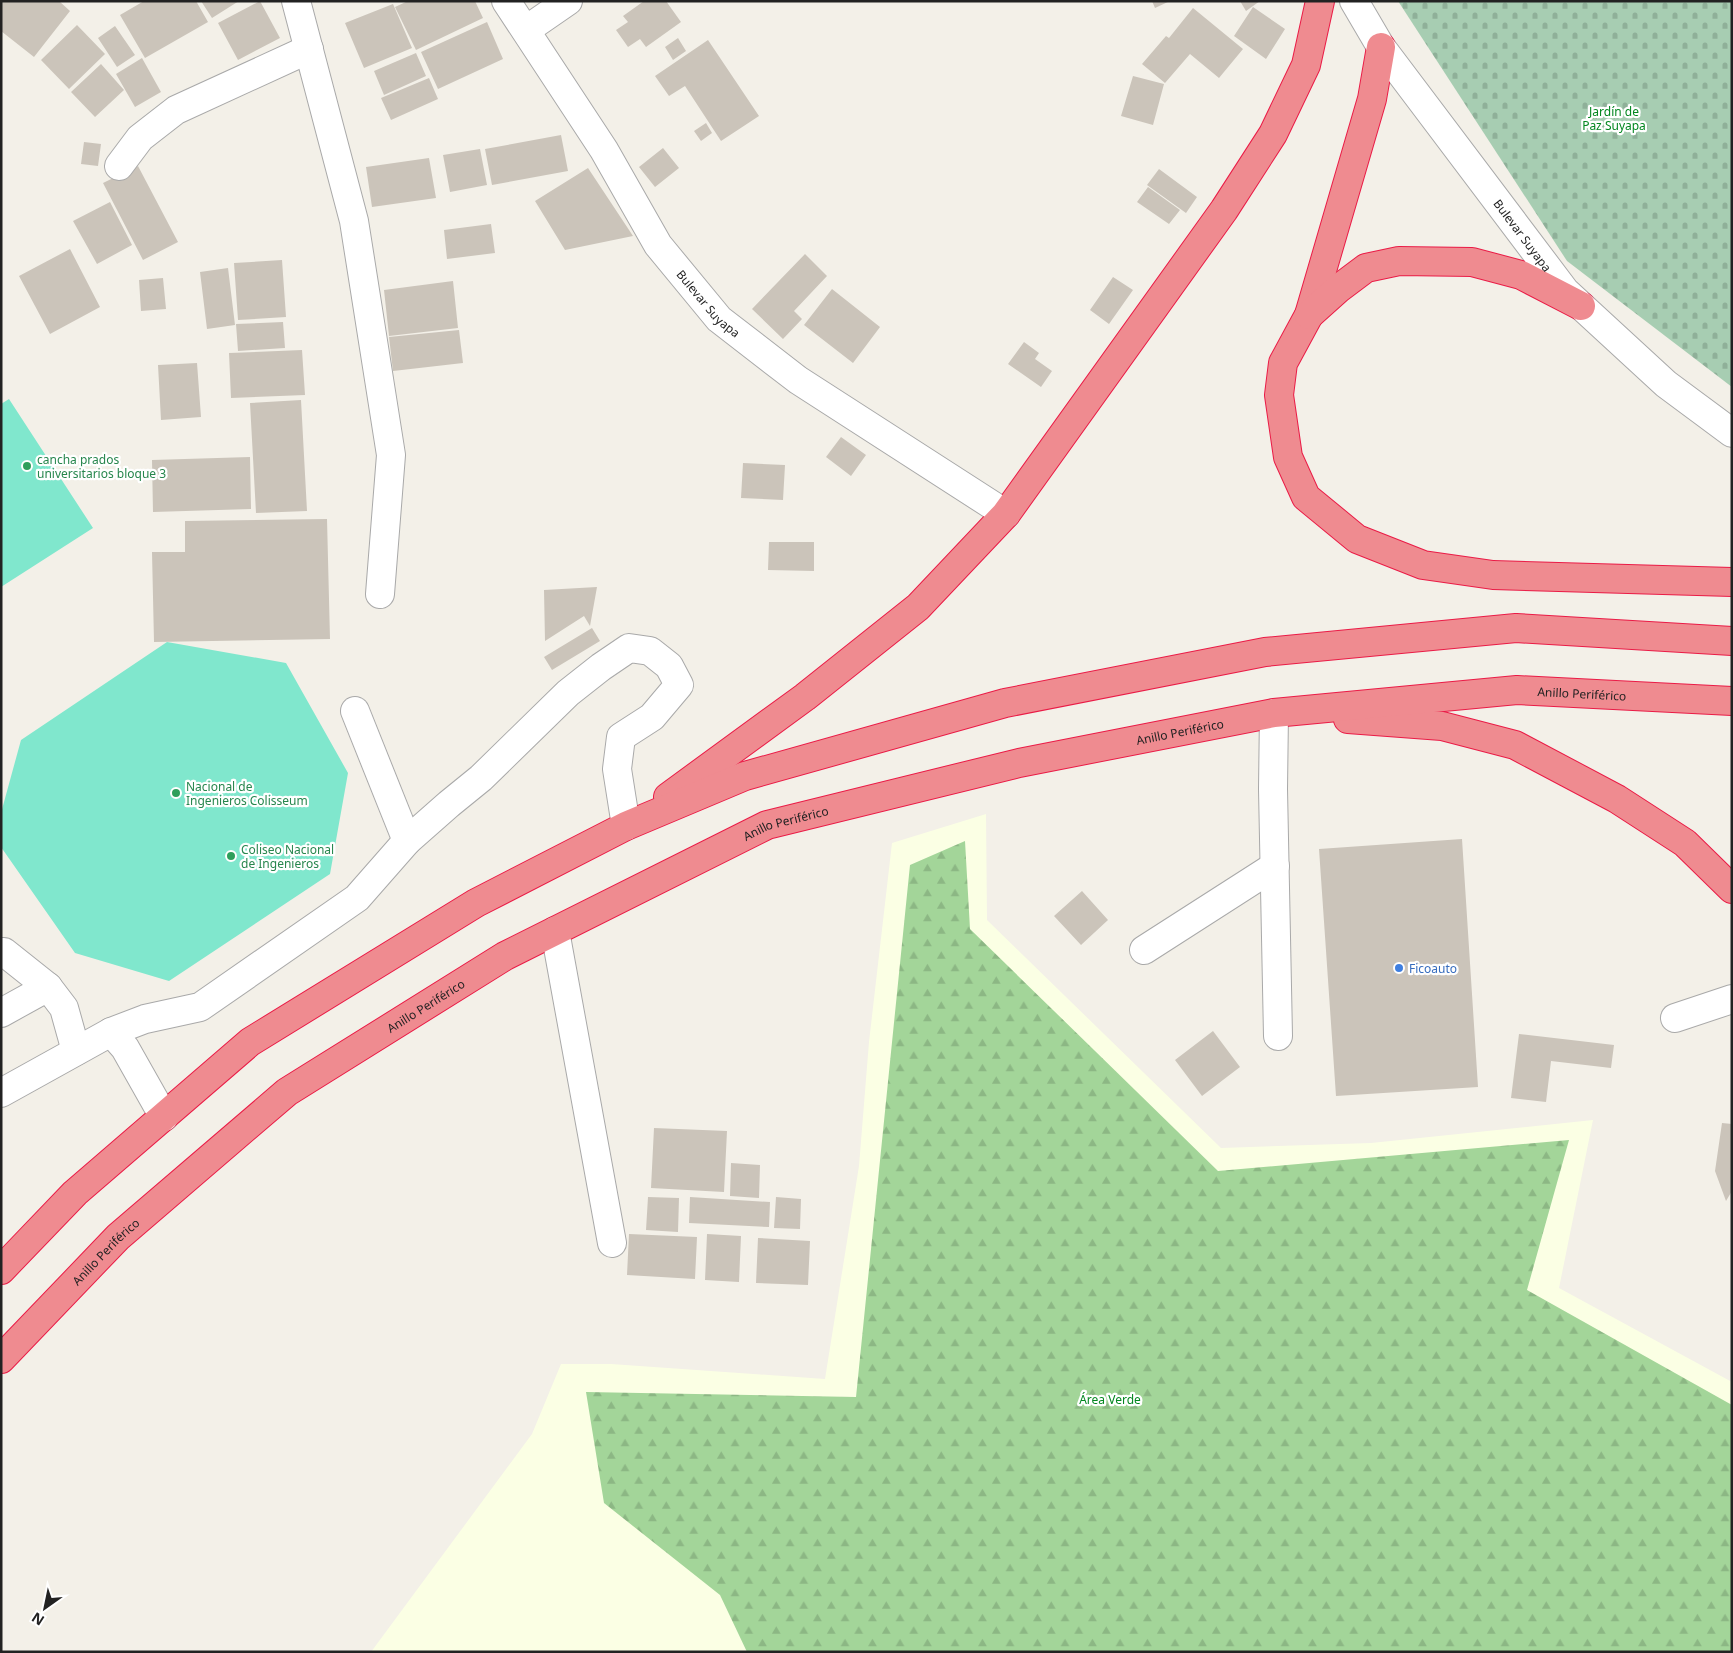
<svg xmlns="http://www.w3.org/2000/svg" width="1733" height="1653" viewBox="0 0 1733 1653" font-family="'Noto Sans',sans-serif">
	<defs>
		<pattern id="forest-firs" width="22" height="20" patternUnits="userSpaceOnUse" patternTransform="scale(1.25)"><rect width="22" height="20" fill="#a3d599"/><path d="M5 1l3.5 6h-7zM16 11l3.5 6h-7z" fill="#8cb784"/></pattern>
		<pattern id="cemetery-stones" width="16" height="16" patternUnits="userSpaceOnUse" patternTransform="scale(1.25)"><rect width="16" height="16" fill="#a7cdb2"/><path d="M2 7V4a2 2 0 0 1 4 0v3zM10 15v-3a2 2 0 0 1 4 0v3z" fill="#8fb099"/></pattern>
	</defs>
	<rect width="100%" height="100%" fill="#f3f0e8"/>
	<path fill="#fbffe4" d="M986 814 987 920 1221 1148 1371 1143 1593 1120 1559 1288 1732 1382V1652H371L532 1434 561 1364H611L825 1379 859 1166 869 1042 892 843Z"/>
	<path fill="url(#forest-firs)" d="M965 841 970 929 1218 1171 1569 1140 1527 1290 1732 1405V1652H747L720 1595 604 1503 586 1392 856 1397 910 865Z"/>
	<path fill="url(#cemetery-stones)" d="M1398 1H1732V387L1567 261Z"/>
	<path fill="#80e7cd" d="M9 399 93 528 1 587V404Z
		M167 642 286 663 348 773 330 874 169 981 75 953 1 847V813L21 740Z"/>
	<path fill="#cbc4ba" d="M1 1H59L70 11 34 57 1 31Z
		M144 1H196L208 22 145 58 120 15Z
		M201 1H239L212 18Z
		M260 1 280 38 238 60 218 23Z
		M408 1H475L483 18 416 50 395 7Z
		M644 1H666L681 22 646 47 640 39 628 47 616 30 628 22 623 16Z
		M1152 1H1170L1155 8Z
		M1240 1H1260L1246 11Z
		M393 4 412 48 364 68 345 23Z
		M1253 7 1285 29 1266 59 1234 36Z
		M1193 8 1243 49 1219 78 1190 54 1165 83 1142 64 1166 36 1169 38Z
		M487 22 503 59 438 89 421 52Z
		M77 25 105 54 69 89 41 60Z
		M115 26 135 55 117 67 98 38Z
		M678 38 686 51 673 60 665 47Z
		M708 40 759 116 721 141 685 86 669 96 655 76Z
		M416 53 426 76 384 95 374 71Z
		M142 58 161 92 135 107 116 74Z
		M101 64 124 90 95 117 71 92Z
		M1133 76 1164 84 1153 125 1121 116Z
		M429 78 438 99 391 120 381 98Z
		M706 123 712 133 701 141 694 131Z
		M561 135 568 171 492 185 485 149Z
		M84 142 101 144 98 166 81 164Z
		M663 148 679 168 655 187 639 167Z
		M480 149 487 185 450 192 443 155Z
		M429 158 436 198 372 207 366 167Z
		M138 166 178 242 143 260 103 183Z
		M588 168 633 236 565 250 535 201Z
		M1159 169 1197 197 1186 213 1147 185Z
		M1148 187 1180 210 1169 224 1137 202Z
		M110 202 132 245 97 264 73 221Z
		M491 224 495 253 447 259 444 230Z
		M70 249 100 307 50 334 19 276Z
		M805 254 827 276 794 311 802 319 783 339 752 309Z
		M282 260 286 317 238 320 234 263Z
		M228 268 235 325 207 329 200 272Z
		M1113 277 1133 290 1109 324 1090 310Z
		M163 278 166 309 141 311 139 280Z
		M453 281 458 328 389 336 384 290Z
		M832 289 880 327 853 363 804 325Z
		M283 322 285 348 238 351 236 324Z
		M459 330 463 363 393 371 389 337Z
		M1024 342 1039 353 1035 359 1052 371 1041 387 1008 364Z
		M302 350 305 395 231 398 229 353Z
		M197 363 201 417 161 420 158 365Z
		M301 400 307 511 256 513 250 403Z
		M841 437 866 455 851 476 826 457Z
		M250 457 251 509 153 512 152 460Z
		M743 463 785 465 783 500 741 498Z
		M327 519 330 639 154 642 152 552H185V521Z
		M769 542H814V571L768 570Z
		M597 587 590 626 584 616 545 641 544 590Z
		M592 628 600 641 552 670 544 657Z
		M1462 839 1478 1087 1336 1096 1319 849Z
		M1082 891 1108 920 1081 945 1054 916Z
		M1213 1031 1240 1067 1202 1096 1175 1060Z
		M1519 1034 1614 1045 1611 1068 1551 1061 1546 1102 1511 1098Z
		M1722 1123 1732 1124V1191L1726 1201 1715 1171Z
		M654 1128 727 1131 724 1192 651 1188Z
		M731 1163 760 1165 759 1198 730 1196Z
		M648 1197 679 1198 678 1232 646 1230Z
		M690 1197 770 1202 769 1227 689 1223Z
		M776 1197 801 1199 800 1229 774 1228Z
		M629 1234 697 1237 695 1279 627 1275Z
		M707 1234 741 1236 739 1282 705 1280Z
		M758 1238 810 1241 808 1285 756 1283Z"/>
	<g fill="none" stroke-linecap="round" stroke-linejoin="round">
		<defs>
			<g id="minor">
				<path d="M296 1 354 221 391 455 380 594"/>
				<path id="s1" d="M506 1 604 150 658 245 719 319 798 380 1006 514"/>
				<path id="s2" d="M1354 1 1381 47 1565 291 1666 384 1732 433"/>
				<path d="M526 30 568 1"/>
				<path d="M119 166 140 138 176 110 309 49"/>
				<path d="M355 711 407 841"/>
				<path d="M1274 713 1273 789 1278 1036"/>
				<path d="M555 931 612 1243"/>
				<path d="M1144 950 1275 866"/>
				<path d="M1 952H4L48 987 64 1008 76 1051"/>
				<path d="M1 1013 48 987"/>
				<path d="M1675 1018 1732 999"/>
				<path d="M111 1032 125 1048 164 1117"/>
				<path d="M1 1093 111 1032 145 1019 200 1007 357 898 407 841 449 804 481 778 568 693 601 667 629 648 650 651 669 666 679 685 652 717 621 737 617 769 626 826"/>
			</g>
			<g id="highway">
				<path d="M1381 47 1372 99 1309 315 1283 363 1279 395 1288 457 1306 497 1357 539 1423 565 1493 575 1732 582"/>
				<path d="M1309 315 1338 289 1366 268 1399 261 1472 262 1521 275 1581 306"/>
				<path d="M1348 719 1442 726 1515 745 1617 799 1685 843 1732 889"/>
				<path d="M668 797 805 697 918 607 1006 514 1224 210 1273 134 1306 65 1320 1"/>
				<path d="M1 1270 75 1193 250 1042 476 903 626 826 745 776 1005 703 1265 652 1516 628 1732 641"/>
				<path id="s3" d="M1 1359 118 1237 287 1092 505 956 767 825 1019 763 1274 713 1517 690 1732 701"/>
			</g>
		</defs>
		<use href="#minor" stroke="#a9a9a9" stroke-width="30"/>
		<use href="#highway" stroke="#ea1b46" stroke-width="30"/>
		<use href="#minor" stroke="#fff" stroke-width="28"/>
		<use href="#highway" stroke="#ef8b90" stroke-width="28"/>
	</g>
	<g fill="#2e9e5b" stroke="#fff" stroke-width="2">
		<circle cx="27" cy="466" r="5"/>
		<circle cx="176" cy="793" r="5"/>
		<circle cx="231" cy="856" r="5"/>
	</g>
	<circle fill="#3f7fe0" stroke="#fff" stroke-width="2" cx="1399" cy="968" r="5"/>
	<g text-anchor="middle" dominant-baseline="central" stroke-width="4.5" stroke-linejoin="round" paint-order="stroke">
		<g font-size="12" fill="#038720" stroke="#fff">
			<text x="1614" y="111">Jardín de<tspan x="1614" dy="14">Paz Suyapa</tspan></text>
			<text x="1110" y="1399">Área Verde</text>
		</g>
		<g font-size="12" fill="#222" stroke="#fff">
			<text stroke="none"><textPath href="#s2" startOffset="289">Bulevar Suyapa</textPath></text>
			<text stroke="none"><textPath href="#s1" startOffset="365">Bulevar Suyapa</textPath></text>
			<text stroke="none"><textPath href="#s3" startOffset="1770">Anillo Periférico</textPath></text>
			<text stroke="none"><textPath href="#s3" startOffset="1365">Anillo Periférico</textPath></text>
			<text stroke="none"><textPath href="#s3" startOffset="960">Anillo Periférico</textPath></text>
			<text stroke="none"><textPath href="#s3" startOffset="555">Anillo Periférico</textPath></text>
			<text stroke="none"><textPath href="#s3" startOffset="150">Anillo Periférico</textPath></text>
		</g>
		<g font-size="12" fill="#27864d" stroke="#fff" text-anchor="start">
			<text x="37" y="459">cancha prados<tspan x="37" dy="14">universitarios bloque 3</tspan></text>
			<text x="186" y="786">Nacional de<tspan x="186" dy="14">Ingenieros Colisseum</tspan></text>
			<text x="241" y="849">Coliseo Nacional<tspan x="241" dy="14">de Ingenieros</tspan></text>
		</g>
		<g font-size="12" fill="#366cbe" stroke="#fff" text-anchor="start">
			<text x="1409" y="968">Ficoauto</text>
		</g>
	</g>
	<rect width="1733" height="1653" fill="none" stroke="#222222" stroke-width="5"/>
	<g transform="translate(45 1608) rotate(213)" stroke="#ffffff" stroke-width="4" paint-order="stroke">
	<path d="M0-4L9 19L0 12L-9 19Z" fill="#222222"/>
	<text y="-8" font-size="14" font-weight="bold" text-anchor="middle" fill="#222222">N</text>
	</g>
</svg>
